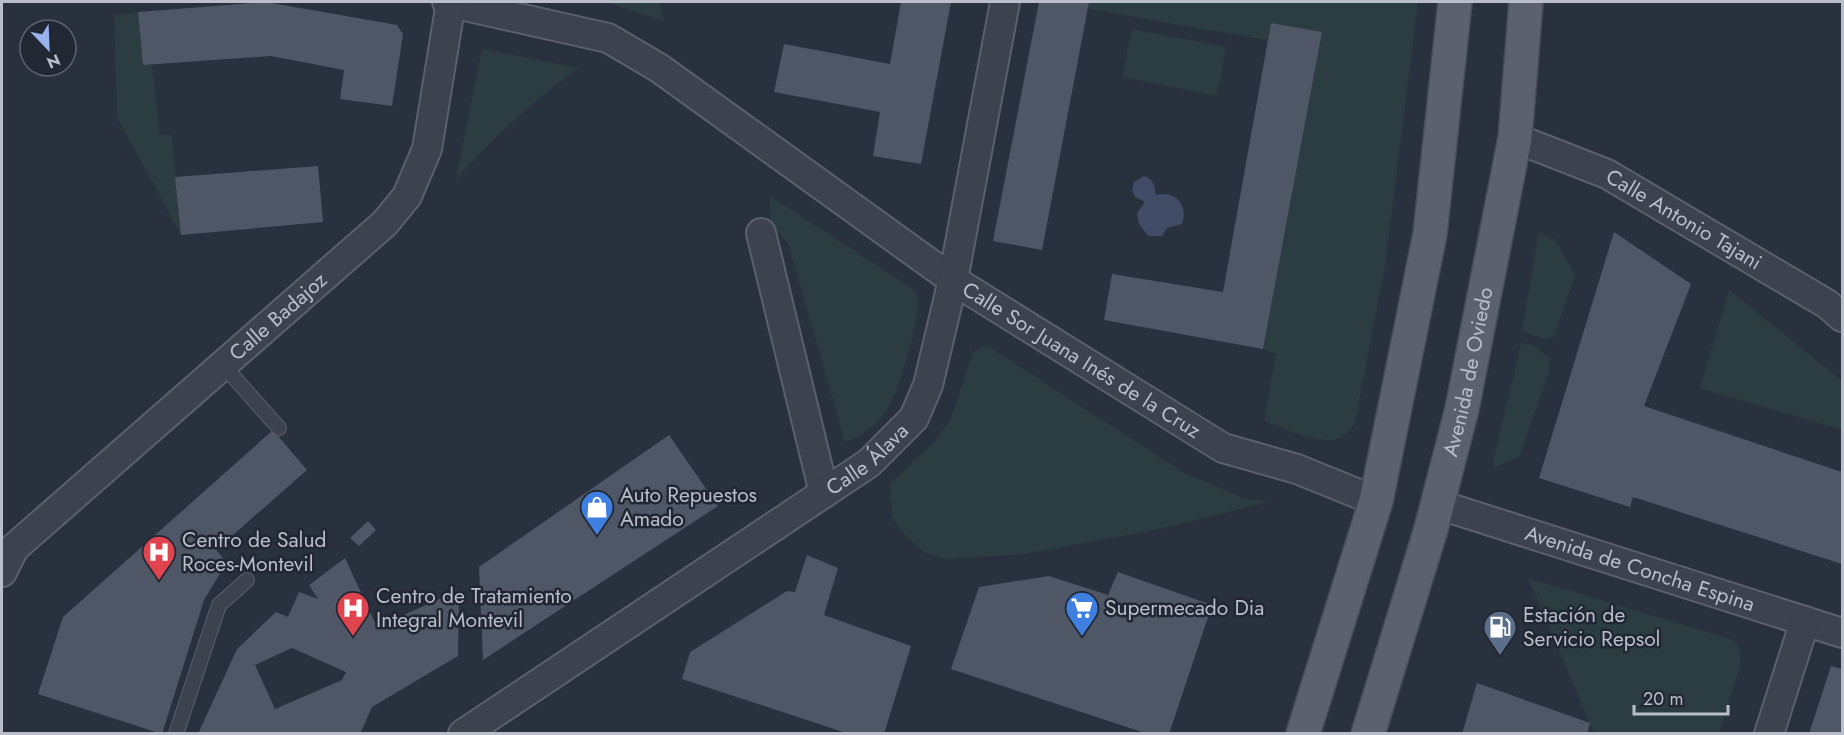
<svg xmlns="http://www.w3.org/2000/svg" width="1844" height="735" viewBox="0 0 1844 735" font-family="Jost,sans-serif">
	<rect width="100%" height="100%" fill="#29303e"/>
	<path fill="#2b3d40" d="M605 2H659L664 21Z
		M1089 2H1418L1385 265 1355 423C1351 428 1346 434 1342 437 1325 448 1282 427 1264 421L1276 354 1263 349 1322 32 1271 23 1267 40 1088 9Z
		M138 12 143 65H152L160 135H172L181 235 117 117 114 15Z
		M1132 29 1226 47 1217 96 1122 77Z
		M482 49 578 68C533 101 494 137 456 179Z
		M770 196 912 288C916 293 919 299 918 305 917 329 900 387 888 408 877 425 864 435 845 442L788 243 771 225Z
		M1539 232 1556 241 1575 275 1554 337 1544 339 1522 331Z
		M1729 290 1842 381V430L1700 388Z
		M1521 343 1533 345 1550 358 1549 373 1519 457 1494 468V459Z
		M988 346 1184 473 1246 499 1271 501 1160 529 1025 554 943 559 924 552 906 537 892 517 890 484 937 439 951 419 973 352 980 347Z
		M1528 578 1734 640 1741 652 1740 667 1719 733H1594Z"/>
	<path fill="#404c65" d="M1144 176C1154 179 1154 185 1156 195 1175 190 1189 205 1182 224L1167 228 1162 236H1148L1139 224 1137 213 1145 202 1135 197 1132 190 1134 182Z"/>
	<path fill="#4f5767" fill-rule="evenodd" d="M266 2 397 25 403 34 392 106 340 99 344 70 271 56 143 65 138 12Z
		M901 2H951L921 164 873 156 880 112 774 92 784 44 890 64Z
		M1039 2H1089L1042 250 993 241Z
		M1271 23 1322 32 1263 349 1104 320 1112 274 1223 292Z
		M318 166 323 222 181 235 175 177Z
		M1614 232 1691 284 1644 406 1842 472V564L1633 497 1630 507 1539 478Z
		M273 430 307 470 216 550 223 558 224 567 204 600 162 734 38 694 63 617Z
		M669 435 718 506 483 660 479 567Z
		M368 521 376 530 359 546 350 538Z
		M807 555 838 568 824 615 911 646 884 734H849L682 679 690 652 787 591 795 592Z
		M345 558 377 627 459 590 458 656 372 707 360 734H198L237 649 276 612 288 617 299 592 318 599 309 585ZM292 648 346 672 342 680 275 709 255 665Z
		M1118 572 1212 605 1169 734H1148L951 669 979 587 1049 576 1108 595Z
		M1831 666 1842 669V734H1809Z
		M1477 683 1590 723 1587 734H1462Z"/>
	<g fill="none" stroke-linecap="round" stroke-linejoin="round">
		<defs>
			<path id="lane" d="M223 365 279 428
				M176 734 219 605 247 580"/>
			<g id="street">
				<path id="s1" d="M447 2 608 38 659 68 953 280 1223 448 1297 469 1376 501"/>
				<path id="s2" d="M1515 138 1607 174 1827 304 1842 317"/>
				<path d="M761 233 824 493"/>
				<path id="s3" d="M1437 504 1842 633"/>
				<path id="s4" d="M2 572 14 548 385 223 407 196 427 149 451 2"/>
				<path id="s5" d="M463 734 869 463 914 418 928 385 953 280 1005 2"/>
				<path d="M1769 734 1805 621"/>
			</g>
			<g id="primary">
				<path d="M1303 734 1376 501 1430 234 1455 2"/>
				<path id="s6" d="M1368 734 1431 529 1462 409 1515 138 1526 2"/>
			</g>
		</defs>
		<use href="#lane" stroke="#5a606c" stroke-width="16"/>
		<use href="#street" stroke="#5a606c" stroke-width="32"/>
		<use href="#primary" stroke="#464b57" stroke-width="36"/>
		<use href="#lane" stroke="#3c424e" stroke-width="14"/>
		<use href="#street" stroke="#3c424e" stroke-width="28"/>
		<use href="#primary" stroke="#5b616e" stroke-width="33"/>
	</g>
	<defs>
		<symbol id="shop-pin" viewBox="-11 -11 22 30"><path d="M0 17L-7.5 6A9.5 9.5 0 1 1 7.5 6Z" fill="#3f7fe0" stroke="#212733"/><path d="M-5-2.5h2.3a2.7 3.5 0 0 1 5.4 0H5L5.5 6h-11ZM-1.5-2.5h3a1.5 2.3 0 0 0-3 0Z" fill="#fff"/></symbol>
		<symbol id="hospital-pin" viewBox="-11 -11 22 30"><path d="M0 17L-7.5 6A9.5 9.5 0 1 1 7.5 6Z" fill="#e0444e" stroke="#212733"/><path d="M-5-5h3v3.5h4V-5h3V5h-3V1.5h-4V5h-3Z" fill="#fff"/></symbol>
		<symbol id="supermarket-pin" viewBox="-11 -11 22 30"><path d="M0 17L-7.5 6A9.5 9.5 0 1 1 7.5 6Z" fill="#3f7fe0" stroke="#212733"/><path d="M-6-5.5h2.5l.6 2H6L4.5 2H-2.5L-4.4-4H-6ZM-1.5 3.2a1.3 1.3 0 1 0 .1 0ZM3 3.2a1.3 1.3 0 1 0 .1 0Z" fill="#fff"/></symbol>
		<symbol id="fuel-pin" viewBox="-11 -11 22 30"><path d="M0 17L-7.5 6A9.5 9.5 0 1 1 7.5 6Z" fill="#5c6f8a" stroke="#212733"/><path d="M-5.5-6h7V0h2V4h1.3V-2.5L3-4.5l.8-.8L6-3V5H2.5V1h-1V6h-7ZM-4.2-4.7v3.2H.2V-4.7Z" fill="#fff"/></symbol>
	</defs>
	<g fill-rule="evenodd">
		<use href="#shop-pin" x="578" y="488" width="38" height="52"/>
		<use href="#hospital-pin" x="140" y="533" width="38" height="52"/>
		<use href="#hospital-pin" x="334" y="589" width="38" height="52"/>
		<use href="#supermarket-pin" x="1063" y="589" width="38" height="52"/>
		<use href="#fuel-pin" x="1481" y="608" width="38" height="52"/>
	</g>
	<g text-anchor="middle" dominant-baseline="central" stroke-width="5" stroke-linejoin="round" paint-order="stroke">
		<g font-size="21" fill="#b9bec9" stroke="#212733">
			<text stroke="none"><textPath href="#s2" startOffset="188">Calle Antonio Tajani</textPath></text>
			<text stroke="none"><textPath href="#s4" startOffset="378">Calle Badajoz</textPath></text>
			<text stroke="none"><textPath href="#s1" startOffset="738">Calle Sor Juana Inés de la Cruz</textPath></text>
			<text stroke="none"><textPath href="#s6" startOffset="376">Avenida de Oviedo</textPath></text>
			<text stroke="none"><textPath href="#s5" startOffset="489">Calle Álava</textPath></text>
			<text stroke="none"><textPath href="#s3" startOffset="213">Avenida de Concha Espina</textPath></text>
		</g>
		<g font-size="21" fill="#b9bec9" stroke="#212733" text-anchor="start">
			<text x="620" y="495">Auto Repuestos<tspan x="620" dy="24">Amado</tspan></text>
			<text x="182" y="540">Centro de Salud<tspan x="182" dy="24">Roces-Montevil</tspan></text>
			<text x="376" y="596">Centro de Tratamiento<tspan x="376" dy="24">Integral Montevil</tspan></text>
			<text x="1105" y="608">Supermecado Dia</text>
			<text x="1523" y="615">Estación de<tspan x="1523" dy="24">Servicio Repsol</tspan></text>
		</g>
	</g>
	<rect width="1844" height="735" fill="none" stroke="#b9bec9" stroke-width="6"/>
	<g transform="translate(48 48) rotate(157)"><circle r="28" fill="#212733" stroke="#5e636f" stroke-width="1.5"/>
	<path d="M0-4.5L10 22L0 15L-10 22Z" fill="#99b2ed"/>
	<text y="-9" font-size="16" font-weight="bold" text-anchor="middle" fill="#b9bec9">N</text>
	</g>
	<path d="M1634 705v9h94v-9" fill="none" stroke="#b9bec9" stroke-width="3"/>
	<text x="1643" y="705" font-size="18" fill="#b9bec9" stroke="#212733" stroke-width="4.5" paint-order="stroke">20 m</text>
</svg>
